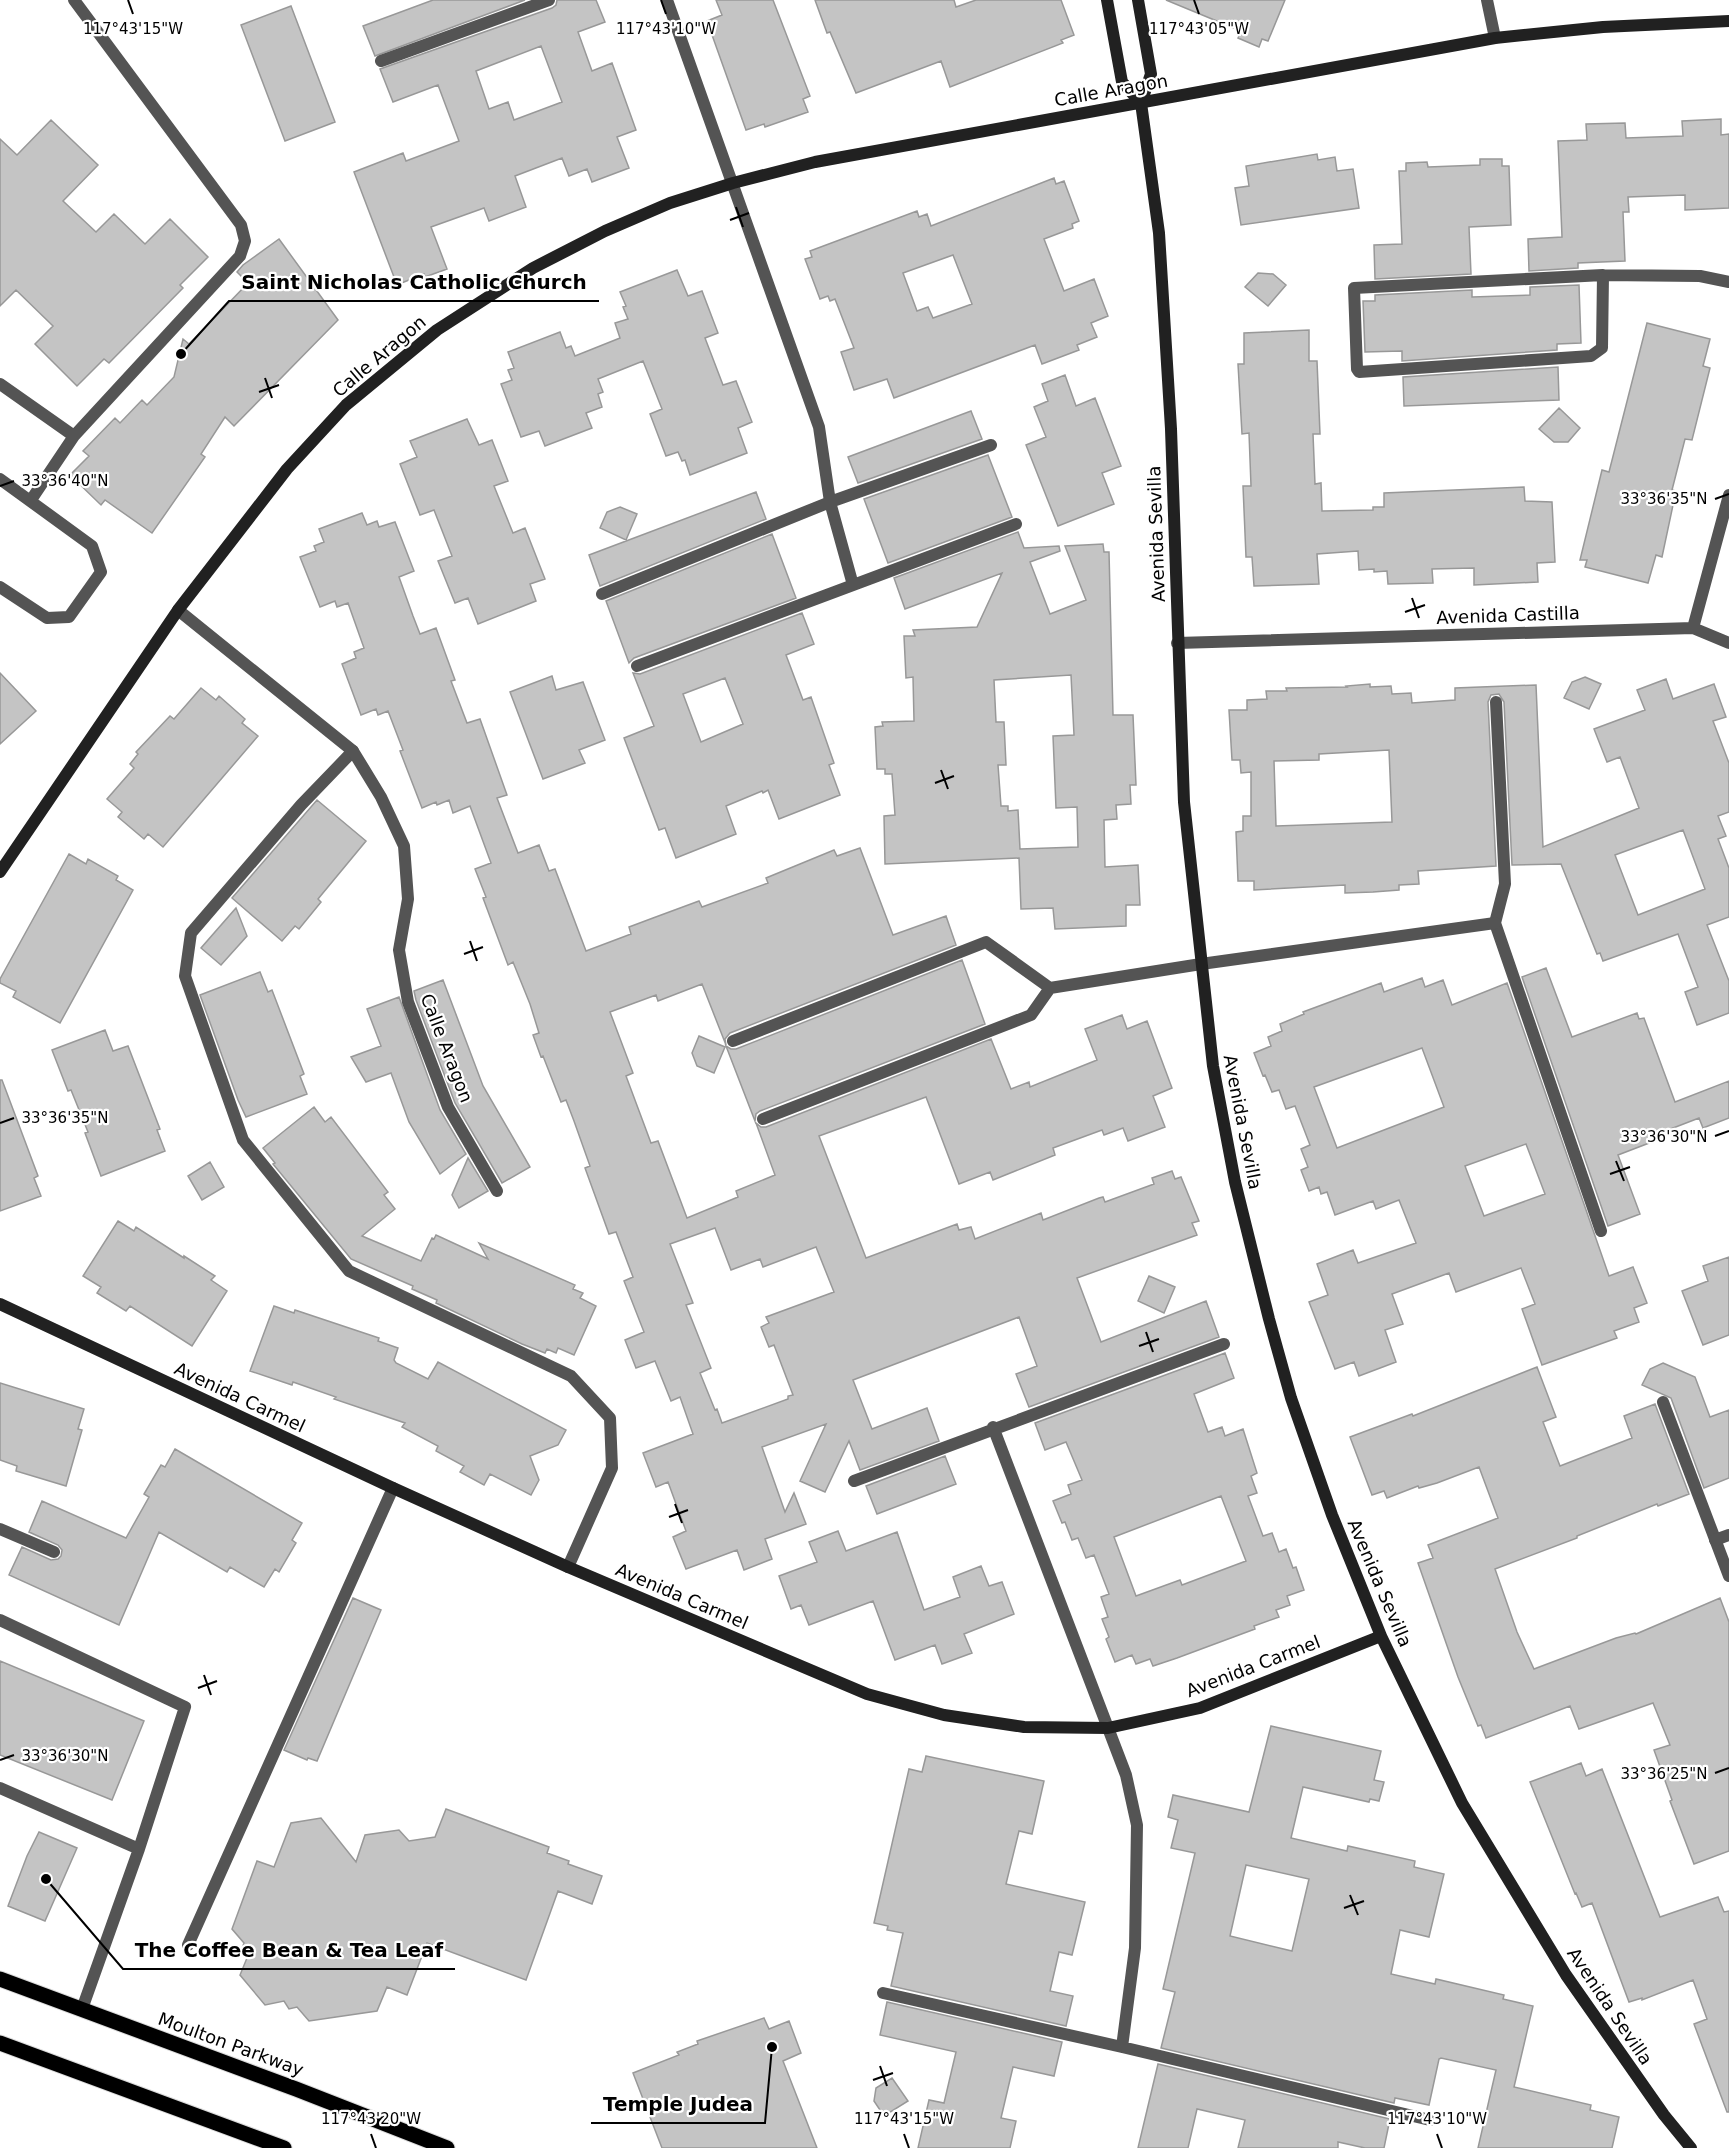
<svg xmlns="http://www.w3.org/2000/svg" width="1729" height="2148" viewBox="0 0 1729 2148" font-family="'DejaVu Sans',sans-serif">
	<rect width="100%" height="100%" fill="#fff"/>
	<path fill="#c4c4c4" stroke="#989898" stroke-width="1.5" fill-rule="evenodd" d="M433 0H525L375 56 363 26Z
		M557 0H596L605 22 578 32 592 71 612 63 636 130 617 137 629 168 592 182 587 169 569 176 562 158 515 176 526 207 489 221 484 208 431 227 447 269 425 277 424 274 399 284 396 277H394L354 172 403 153 406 161 459 141 438 85 393 102 380 69 552 8 556 5ZM541 46 562 102 514 120 508 102 489 109 476 71Z
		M716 0H773L810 96 803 99 808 112 765 127 764 124 746 130 707 21 722 15Z
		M815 0H954L956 7 976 0H1061L1074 35 1061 40 1063 43 950 87 941 61 856 93 830 32 827 33Z
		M1166 0H1285L1268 41 1262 39 1259 47 1238 38 1241 31Z
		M291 6 335 122 285 141 241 25Z
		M1721 119V135L1729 134V208L1685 210V195L1628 197 1629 212H1623L1625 261 1578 263V268L1529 271 1528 239 1562 237 1558 141 1587 140 1586 124 1625 123 1626 138 1683 136 1682 121Z
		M51 120 98 165 63 201 96 232 114 214 145 244 170 219 208 257 180 285 183 288 109 363 104 359 77 386 35 344 53 326 16 290 0 306V139L17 155Z
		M1317 154 1318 160 1335 157 1337 171 1353 169 1359 208 1241 225 1235 188 1249 186 1246 166Z
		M1480 159H1502V166H1509L1511 225 1469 227 1471 274 1375 279 1374 245 1402 244 1399 171H1406V163L1427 162 1428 167 1480 165Z
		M1054 178 1056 184 1064 181 1079 221 1072 224 1073 228 1044 239 1064 291 1094 279 1108 316 1091 323 1097 337 1077 345 1079 350 1042 364 1035 345 894 398 887 379 854 390 841 352 854 348 835 299 830 301 828 296 820 299 805 259 812 257 810 251 917 211 919 217 927 214 931 226ZM953 255 972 304 933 318 928 307 917 311 903 273Z
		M279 239 338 320 234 426 225 417 201 454 205 457 152 533 105 500 101 505 70 475 89 456 83 451 115 418 120 423 142 400 147 405 174 377 183 339 189 344 248 283 237 272 243 265Z
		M677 270 688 296 702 291 718 333 705 338 723 385 736 381 752 422 738 428 747 453 690 475 685 460 682 461 678 452 666 456 650 414 662 409 643 361 598 379 603 392 598 394 602 407 586 413 592 428 545 446 539 431 521 437 501 384 512 380 508 370 514 368 508 352 560 332 566 348 571 346 575 356 620 338 615 323 628 319 623 307 626 306 620 292Z
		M1258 273 1273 274 1286 285 1268 306 1245 287Z
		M1579 285 1581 343 1557 344V350L1402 361V351L1365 352 1363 301H1375V295L1472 290V297L1530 295V287Z
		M1647 323 1710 339 1703 366 1710 368 1692 440 1685 439 1672 490 1676 491 1662 557 1656 555 1648 583 1585 567 1587 560H1580L1602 470 1609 472Z
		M1309 330V361H1317L1320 434H1313L1315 484 1321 483 1322 511 1373 510V507H1384V493L1524 487 1525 501 1552 502 1555 562 1537 563 1538 582 1474 585V568L1432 569 1433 583 1388 584 1387 571 1374 572V569L1359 570 1358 551 1317 554 1319 584 1254 586 1252 557H1246L1243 486H1251L1249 433 1242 434 1238 364H1244V333Z
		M1558 367 1559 400 1404 406 1403 377Z
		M1065 375 1076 406 1095 398 1121 466 1102 473 1114 504 1058 526 1026 445 1046 437 1034 407 1048 401 1042 384Z
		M1559 408 1580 428 1568 442H1554L1539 429Z
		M971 411 982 439 858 483 848 457Z
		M467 419 479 445 492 440 508 481 494 486 513 533 525 528 545 579 530 584 536 601 478 624 468 598 455 603 438 561 452 556 434 510 420 515 400 464 417 457 410 441Z
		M988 455 1012 517 888 563 864 499Z
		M756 492 766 519 600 586 589 555Z
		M620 507 637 514 626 540 600 528 607 512Z
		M362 513 367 525 377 521 379 527 395 522 414 571 399 577 413 616 420 634 436 628 455 680 451 681 467 723 480 719 507 795 497 798 518 853 539 845 549 871 555 869 586 951 631 934 629 927 653 918 699 901 702 907 768 883 766 878 834 850 837 856 860 848 893 935 946 916 956 945 730 1033 725 1039 726 1045 702 984 658 1001 656 995 610 1012 633 1073 626 1076 651 1143 658 1141 687 1218 738 1197 736 1191 775 1175 756 1123 761 1127H766L991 1039 1011 1089 1029 1082 1030 1087 1097 1060 1085 1029 1122 1015 1127 1029 1147 1021 1172 1088 1153 1096 1165 1127 1128 1141 1123 1128 1104 1135 1102 1130 1053 1148 1055 1155 993 1180 990 1172 959 1184 926 1097 819 1136 866 1258 957 1224 959 1230 971 1227 975 1239 1041 1213 1043 1220 1099 1198 1103 1197 1105 1202 1154 1184 1152 1178 1172 1171 1175 1179 1181 1177 1199 1221 1192 1223 1197 1235 1077 1278 1101 1342 1206 1301 1219 1337 1029 1407 1016 1374 1037 1366 1019 1317 853 1380 872 1429 927 1408 939 1441 860 1470 849 1441 825 1492 800 1481 826 1424 762 1447 785 1512 794 1493 806 1524 765 1539 772 1559 744 1570 737 1550 686 1569 673 1537 686 1531 668 1482 656 1487 643 1453 693 1434 680 1397 671 1401 655 1361 636 1368 625 1340 644 1332 624 1281 633 1277 616 1232 609 1234 585 1168 590 1166 574 1121 566 1100 561 1102 543 1056 541 1057 533 1035 539 1033 530 1004 513 962 508 965 483 898 486 897 475 869 491 863 470 806 453 813 449 800 437 805 436 802 422 808 400 751 403 750 388 711 378 715 376 709 361 715 342 664 356 658 354 652 364 648 348 603 337 607 335 601 320 607 300 557 316 551 314 546 324 542 319 529ZM715 1228 731 1270 760 1259 763 1267 816 1247 834 1292 766 1317 769 1323 761 1327 769 1347 774 1345 793 1395 788 1396V1399L722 1423 717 1409 715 1410 700 1373 711 1368 686 1305 693 1303 670 1244Z
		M1018 532 1024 548 1059 546 1060 551 1030 562 1050 614 1086 600 1065 546 1103 544 1104 552H1109L1113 715H1133L1136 785H1130L1131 804 1116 805 1117 819 1104 820 1105 867 1138 865 1140 905H1126V926L1055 929 1053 908 1021 909 1019 858 885 864 884 816 895 815 892 774H885V769H877L875 727 883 726 882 722 914 721 913 677 906 678 904 636H915L913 630 977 627 1002 573 905 609 894 578ZM1071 675 1074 735 1053 736 1056 808 1077 807 1078 847 1020 849 1018 810 1008 811V806H1001L998 765H1006L1004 722H996L994 680Z
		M772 534 796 598 634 658 629 663 606 601Z
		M802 613 814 644 786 655 803 700 811 697 834 763 829 765 840 795 779 819 768 790 763 793 762 791 726 806 736 834 676 858 665 828 659 830 624 738 654 726 633 673 640 674ZM725 678 743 724 701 742 683 694Z
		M0 673 36 711 0 744Z
		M552 676 556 690 583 682 605 740 579 750 585 763 543 779 510 692Z
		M1585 677 1601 684 1589 709 1564 698 1572 682Z
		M1666 679 1673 699 1714 684 1726 717 1713 721 1729 763V812L1718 816 1726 836 1718 839 1729 868V917L1707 925 1729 981V1013L1697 1025 1685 992 1698 987 1678 934 1603 961 1600 953 1597 954 1561 864 1512 865 1504 702 1499 694 1491 695 1488 702 1496 866 1418 871 1419 884 1399 885V890L1373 892 1345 893V885L1254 890V881H1238L1236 832 1243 831V816H1251V772L1241 773 1240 760H1232L1229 710H1247V700L1267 699 1266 691H1287L1286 688 1347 687 1346 686 1370 684V687L1391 686 1392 694 1411 693 1412 703 1455 700V688L1536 685 1543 847 1639 808 1620 757 1607 762 1594 729 1645 710 1637 690ZM1389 750 1392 822 1276 826 1274 761 1319 760V754ZM1683 830 1705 889 1638 915 1615 855Z
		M201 688 216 700 219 696 245 719 242 723 258 736 163 847 148 834 144 839 118 817 122 812 107 799 134 768 130 764 138 754 136 752 170 716 174 719Z
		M317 800 366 841 318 899 321 902 299 929 295 926 282 941 232 898Z
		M69 854 86 864 88 859 118 876 116 880 133 890 60 1023 13 997 16 991 0 983V979Z
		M236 908 247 936 221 965 201 948Z
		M962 960 985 1024 760 1111 756 1114 755 1121 726 1046 731 1049H736Z
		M1546 968 1572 1037 1637 1013 1639 1019 1644 1018 1675 1102 1729 1081V1118L1703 1128 1699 1118 1655 1135 1657 1140 1618 1155 1640 1214 1608 1226 1522 977Z
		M260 972 268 992 272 990 304 1074 300 1076 307 1094 246 1117 238 1100 200 995Z
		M1422 978 1425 987 1443 980 1452 1005 1507 983 1609 1276 1633 1267 1647 1303 1634 1308 1639 1322 1614 1331 1617 1338 1542 1365 1522 1309 1535 1304 1521 1268 1456 1292 1449 1273 1392 1294 1403 1324 1385 1330 1396 1362 1359 1376 1354 1362 1335 1369 1309 1302 1328 1295 1317 1264 1353 1250 1358 1263 1416 1243 1399 1200 1376 1209 1373 1201 1335 1215 1327 1192 1321 1194 1319 1187 1309 1191 1301 1170 1308 1167 1301 1149 1310 1145 1295 1106 1286 1109 1279 1090 1272 1092 1265 1075 1263 1076 1254 1053 1271 1046 1268 1037 1282 1031 1280 1024 1304 1014 1303 1012 1381 983 1384 992ZM1422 1048 1444 1107 1337 1148 1314 1087ZM1526 1144 1545 1194 1484 1216 1465 1166Z
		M443 980 483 1086 530 1167 502 1183 455 1103 416 1000 414 991Z
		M399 997 440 1110 466 1154 440 1174 409 1122 391 1073 366 1082 351 1057 381 1046 367 1009Z
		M105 1030 113 1051 128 1046 160 1129 157 1130 165 1151 101 1176 85 1133 88 1132 71 1090 68 1091 52 1050Z
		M699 1036 725 1047 714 1073 697 1066 692 1053Z
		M0 1080H2L38 1176 34 1178 41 1196 0 1211Z
		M314 1107 325 1122 331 1117 388 1192 384 1195 395 1209 362 1236 421 1261 432 1238 434 1239 436 1235 488 1259 479 1243 575 1285 573 1289 583 1293 580 1298 596 1306 574 1355 558 1348 556 1353 547 1349 545 1353 522 1344 436 1303 437 1300 412 1289 413 1286 351 1259 273 1164 275 1163 263 1148Z
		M468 1158 488 1191 459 1208 452 1195Z
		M210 1162 224 1187 202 1200 188 1176Z
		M118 1221 134 1231 136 1227 184 1258V1256L215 1276 211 1280 227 1291 192 1346 130 1306 126 1311 97 1293 101 1287 83 1276Z
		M1729 1257V1335L1703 1345 1682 1291 1708 1281 1703 1266Z
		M1149 1276 1175 1287 1164 1313 1138 1301Z
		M274 1306 294 1313 295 1310 379 1338 378 1341 398 1348 394 1360 396 1363 428 1379 438 1362 566 1430 558 1445 530 1456 539 1480 531 1495 490 1474 484 1485 460 1472 464 1466 436 1451 438 1446 402 1427 405 1423 334 1399 336 1397 293 1382 292 1385 250 1371Z
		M1225 1353 1234 1378 1194 1394 1208 1432 1222 1427 1225 1436 1243 1429 1257 1473 1251 1476 1257 1493 1248 1496 1263 1536 1272 1533 1279 1552 1286 1549 1293 1568 1296 1567 1304 1590 1287 1596 1290 1605 1276 1610 1279 1617 1254 1626 1255 1629 1177 1658 1153 1666 1150 1659 1136 1664 1132 1655 1115 1662 1106 1639 1109 1637 1102 1619 1108 1617 1101 1597 1109 1594 1094 1555 1086 1558 1078 1538 1072 1540 1065 1522 1062 1523 1053 1501 1071 1494 1068 1485 1082 1480 1066 1442 1045 1450 1035 1423ZM1221 1496 1246 1561 1182 1585 1180 1580 1136 1596 1114 1537Z
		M1663 1363 1695 1377 1710 1417 1729 1410V1478L1704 1488 1671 1398 1642 1385 1650 1369Z
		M1537 1367 1556 1417 1543 1422 1560 1466 1632 1438 1624 1416 1655 1404 1689 1494 1658 1506 1657 1504 1577 1536V1538L1495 1569 1517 1632 1534 1669 1616 1638 1635 1633 1636 1634 1720 1598 1729 1622V1851L1694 1864 1670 1801 1672 1800 1654 1750 1670 1745 1653 1703 1579 1729 1570 1706 1486 1738 1481 1725 1478 1726 1458 1677 1418 1563 1433 1558 1428 1545 1498 1518 1479 1467 1437 1483 1419 1488 1418 1486 1387 1498 1384 1491 1372 1495 1350 1437 1412 1414 1413 1416Z
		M0 1383 84 1409 78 1429 82 1430 66 1486 16 1471 17 1466 0 1460Z
		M175 1449 302 1523 292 1540 296 1543 279 1572 275 1569 264 1587 230 1567 227 1572 159 1532 119 1625 9 1575 22 1547 51 1560 58 1559 61 1556 62 1550 58 1545 29 1532 42 1501 126 1538 149 1497 144 1494 161 1465 165 1467Z
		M945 1456 956 1484 877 1514 866 1486Z
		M838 1531 846 1551 897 1532 924 1610 960 1597 953 1577 981 1566 989 1586 1002 1582 1014 1614 964 1634 972 1653 942 1664 935 1645 895 1660 873 1601 809 1625 801 1605 791 1609 779 1576 817 1562 809 1542Z
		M353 1598 381 1610 317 1761 308 1758 307 1760 284 1750Z
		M0 1661 144 1721 112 1800 0 1755Z
		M1271 1726 1381 1751 1374 1780 1384 1782 1379 1801 1370 1799 1369 1802 1303 1787 1291 1838 1347 1851 1348 1846 1415 1861 1414 1867 1444 1874 1429 1937 1400 1930 1391 1974 1435 1984 1436 1979 1504 1995 1503 1999 1533 2006 1514 2087 1591 2105 1590 2110 1619 2117 1612 2148H1478L1496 2070 1441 2058 1439 2059 1429 2105 1395 2098 1394 2103 1161 2048 1175 1992 1163 1989 1195 1853 1171 1848 1178 1820 1168 1817 1173 1795 1249 1812ZM1246 1865 1309 1879 1292 1951 1230 1936Z
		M926 1756 1044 1781 1032 1834 1019 1831 1006 1884 1085 1902 1072 1955 1059 1952 1050 1991 1073 1996 1066 2026 891 1986 903 1933 887 1930 888 1926 874 1923 909 1769 922 1772Z
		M1581 1763 1586 1776 1602 1769 1660 1917 1718 1897 1724 1912 1729 1911V2112H1727L1694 2024 1707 2019 1693 1980 1642 2000V1998L1629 2002 1592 1903 1582 1907 1576 1893 1575 1894 1530 1782Z
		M446 1809 549 1847 547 1853 569 1861 568 1864 602 1876 592 1904 558 1891 526 1980 427 1943 407 1995 387 1987 377 2011 309 2021 297 2007 289 2009 284 2001 265 2005 240 1975 247 1958 241 1951 244 1943 232 1929 257 1861 274 1867 291 1823 321 1818 356 1862 365 1835 399 1830 409 1841 435 1837Z
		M39 1832 77 1848 45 1921 8 1906 27 1856Z
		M887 2002 1062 2042 1054 2076 1013 2067 1001 2118 1016 2121 1010 2148H918L929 2100 944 2103 956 2052 880 2035Z
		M764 2018 769 2029 789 2021 801 2053 783 2061 817 2148H662L633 2073 679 2055 677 2052 698 2044 697 2041Z
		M1158 2064 1390 2119 1384 2148H1365L1338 2142V2148H1238L1245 2120 1197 2109 1188 2148H1138Z
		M892 2078 908 2101 884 2116 874 2101 876 2088Z"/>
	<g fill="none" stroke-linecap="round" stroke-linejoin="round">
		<defs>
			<path id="primary" d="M0 1979 296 2089 447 2148
				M0 2043 284 2148"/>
		</defs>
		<use href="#primary" stroke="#dbdbdb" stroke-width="17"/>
		<path stroke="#545454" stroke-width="12" d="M381 61 549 0
			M1603 275 1602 348 1591 356 1359 372 1357 369 1354 288 1603 275 1700 276 1729 282
			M0 384 74 436
			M0 479 92 546 101 572 69 617 47 618 0 587
			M31 500 74 436 240 256 245 241 241 225 74 0
			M1496 702 1505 884 1495 923 1601 1231
			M353 751 301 805 191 933 185 976 243 1140 349 1271 571 1376 610 1418 612 1468 568 1567
			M1663 1402 1729 1576
			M993 1427 1126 1775 1137 1825 1135 1948 1122 2047
			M854 1481 1224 1344
			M0 1529 54 1552
			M0 1620 185 1707 139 1849 0 1788
			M188 1945 393 1488
			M883 1993 1122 2047 1430 2120
			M82 2009 139 1849"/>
		<path stroke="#545454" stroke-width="12" d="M667 0 819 427 830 502 853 585
			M1487 0 1495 38
			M602 594 830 502 991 445
			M178 610 353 751 381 797 404 846 408 899 399 950 408 1002 448 1107 497 1191
			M1693 628 1729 495
			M1177 643 1693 628 1729 643
			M637 666 1016 524
			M1050 988 1201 964 1495 923
			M733 1041 986 942 1050 988
			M763 1119 1031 1015 1050 988
			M1715 1540 1729 1535"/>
		<path stroke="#212121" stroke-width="12" d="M1107 0 1122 82 1141 103
			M1138 0 1151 74 1141 103 1159 233 1171 429 1184 802 1213 1066 1235 1182 1269 1319 1291 1398 1332 1515 1381 1636 1462 1803 1566 1975 1664 2115 1691 2148
			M0 872 178 610 287 469 346 405 437 330 533 268 605 231 670 203 733 183 815 162 1495 38 1603 27 1729 21
			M0 1304 393 1488 568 1567 867 1694 944 1715 1024 1727 1108 1728 1200 1708 1381 1636"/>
		<use href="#primary" stroke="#000" stroke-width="15"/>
	</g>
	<path fill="none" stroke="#000" stroke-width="2" d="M128 0 133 14M661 0 666 14M1194 0 1199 14M736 207 743 227M730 220 749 213M265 378 272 398M259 392 279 385M0 486 14 481M1715 499 1729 494M1412 598 1419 618M1405 612 1425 605M941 770 948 789M935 783 954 776M470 941 477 961M464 954 483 947M0 1123 14 1118M1715 1136 1729 1131M1616 1161 1624 1181M1610 1174 1630 1167M1146 1332 1153 1352M1139 1346 1159 1339M675 1504 682 1523M669 1517 688 1510M204 1675 211 1695M198 1688 217 1681M0 1760 14 1755M1715 1773 1729 1768M1350 1895 1358 1915M1344 1908 1364 1901M880 2066 887 2086M873 2080 893 2073M371 2134 376 2148M904 2134 909 2148M1437 2134 1442 2148"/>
	<g text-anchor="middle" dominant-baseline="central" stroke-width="4.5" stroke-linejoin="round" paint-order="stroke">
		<g font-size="18" fill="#000" stroke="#fff">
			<text transform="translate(1111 90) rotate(-10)">Calle Aragon</text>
			<text transform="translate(379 356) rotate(-40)">Calle Aragon</text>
			<text transform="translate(1156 534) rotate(-92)">Avenida Sevilla</text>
			<text transform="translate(1508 615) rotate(-2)">Avenida Castilla</text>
			<text transform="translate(447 1048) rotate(69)">Calle Aragon</text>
			<text transform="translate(1243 1122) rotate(79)">Avenida Sevilla</text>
			<text transform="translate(240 1397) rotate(25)">Avenida Carmel</text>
			<text transform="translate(1380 1583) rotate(67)">Avenida Sevilla</text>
			<text transform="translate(682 1596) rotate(23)">Avenida Carmel</text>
			<text transform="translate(1253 1666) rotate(-21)">Avenida Carmel</text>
			<text transform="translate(1610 2006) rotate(56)">Avenida Sevilla</text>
			<text transform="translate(231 2044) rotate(20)">Moulton Parkway</text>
		</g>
	</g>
	<g font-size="15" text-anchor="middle" fill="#000" stroke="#fff" stroke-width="4.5" stroke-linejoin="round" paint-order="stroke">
		<text x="133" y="34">117°43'15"W</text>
		<text x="666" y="34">117°43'10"W</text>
		<text x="1199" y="34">117°43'05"W</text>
		<text x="65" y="486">33°36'40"N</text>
		<text x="1664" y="504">33°36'35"N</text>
		<text x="65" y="1123">33°36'35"N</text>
		<text x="1664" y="1142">33°36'30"N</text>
		<text x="65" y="1761">33°36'30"N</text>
		<text x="1664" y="1779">33°36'25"N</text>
		<text x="371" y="2124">117°43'20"W</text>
		<text x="904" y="2124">117°43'15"W</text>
		<text x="1437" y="2124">117°43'10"W</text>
	</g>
	<path fill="none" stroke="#000" stroke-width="2" d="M181 354L229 301H599M46 1879L123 1969H455M772 2047L765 2123H591"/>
	<g fill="#000" stroke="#fff" stroke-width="2">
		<circle cx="181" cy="354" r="6"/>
		<circle cx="46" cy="1879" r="6"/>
		<circle cx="772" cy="2047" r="6"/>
	</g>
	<g font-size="20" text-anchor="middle" font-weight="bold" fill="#000" stroke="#fff" stroke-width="4.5" stroke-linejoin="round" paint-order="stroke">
		<text x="414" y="289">Saint Nicholas Catholic Church</text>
		<text x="289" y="1957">The Coffee Bean &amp; Tea Leaf</text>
		<text x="678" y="2111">Temple Judea</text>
	</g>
</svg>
